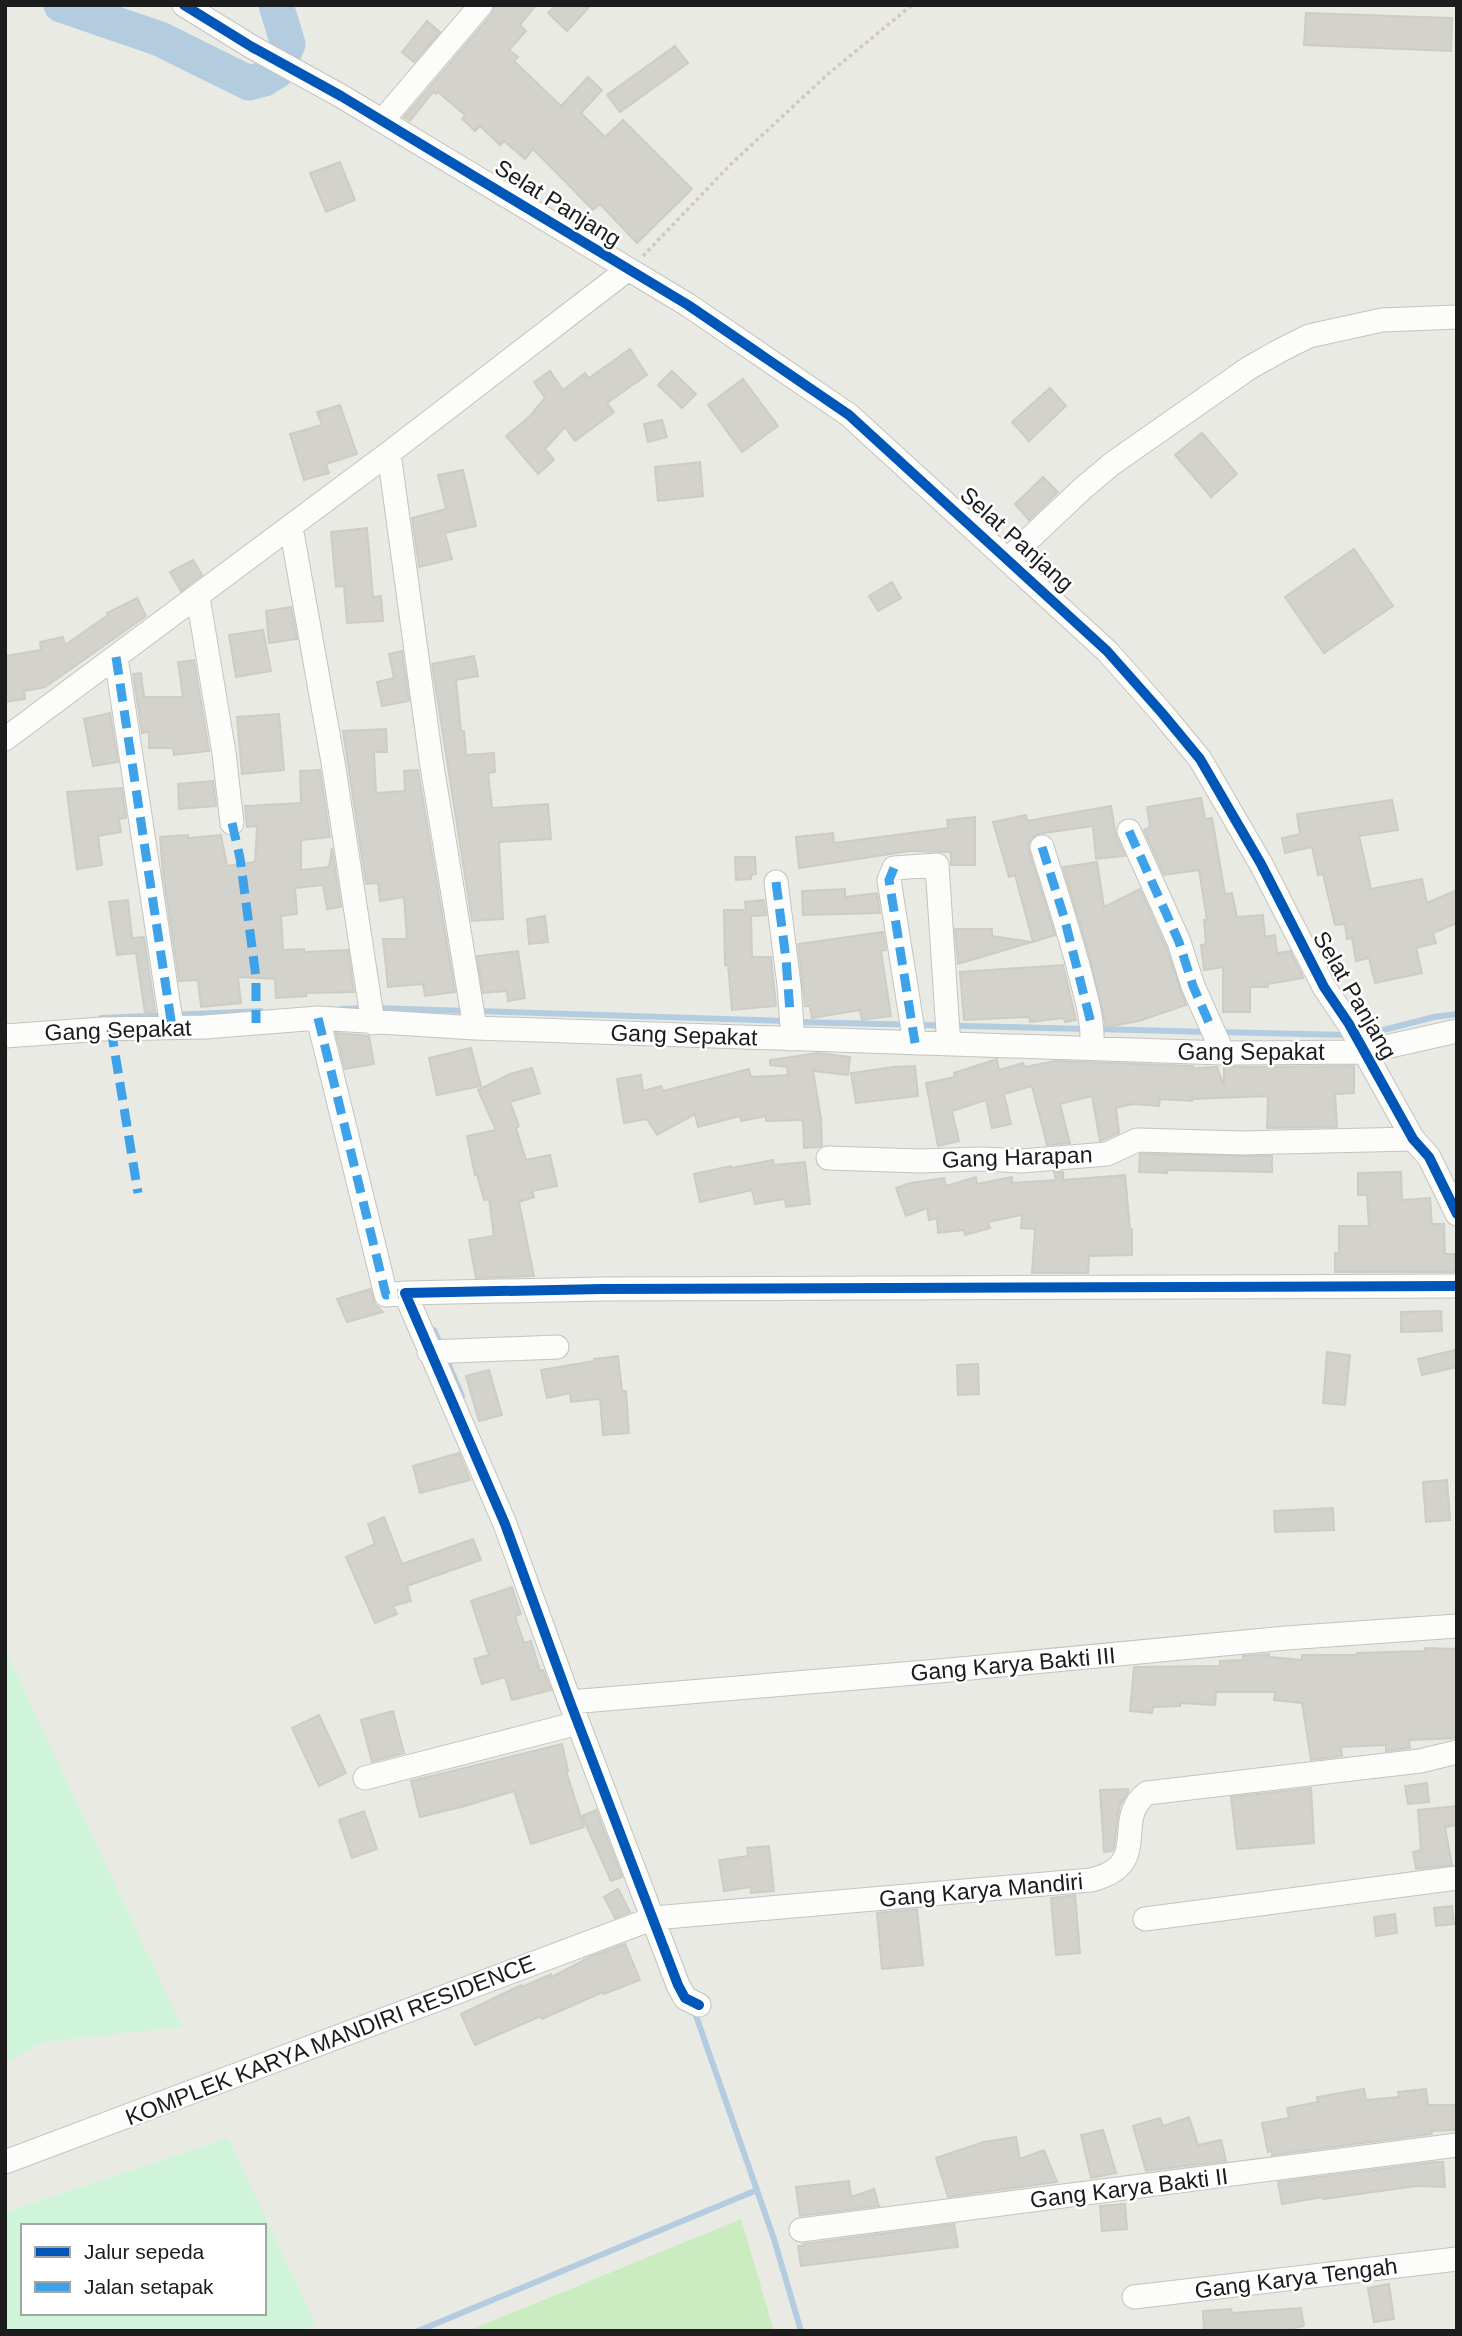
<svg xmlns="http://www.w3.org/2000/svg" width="1462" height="2336" viewBox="0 0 1462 2336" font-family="Arial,sans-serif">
	<rect width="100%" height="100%" fill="#eaeae4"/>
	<path fill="#cbecc0" d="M741 2219 774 2331H468Z"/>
	<path fill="#cff4d9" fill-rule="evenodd" d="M5 1649 182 2027 42 2042 5 2064Z
		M228 2138 316 2325 301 2331H5V2212ZM23 2226H264V2313H23Z"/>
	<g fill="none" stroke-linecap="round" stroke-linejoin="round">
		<path stroke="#b4cce0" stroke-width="6" d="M377 1008 467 1011
			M342 1009 366 1008
			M478 1011 786 1021
			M101 1018 261 1011
			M797 1022 1087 1029
			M1097 1029 1209 1032
			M1220 1032 1349 1035
			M1360 1036 1434 1017 1457 1014
			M434 1330 442 1348
			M446 1358 462 1396
			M694 2010 774 2239 801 2331
			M418 2331 757 2190"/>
		<path stroke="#b4cce0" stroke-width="35" d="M61 5 160 39 249 83 264 79 277 71 288 44 276 5"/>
	</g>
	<path fill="#d3d2cc" stroke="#cdccc5" stroke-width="2" d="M495 5H536L520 25 526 31 509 50 518 57 514 61 561 106 588 77 602 90 581 113 605 137 623 120 692 189 637 243 600 204 593 210 533 149 525 159 504 141 500 145 480 126 475 131 462 119 465 115 438 92 436 94 433 92 410 121 404 117 492 14Z
		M556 5H591L567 31 548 13Z
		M1306 13 1452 18 1451 51 1304 45Z
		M427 21 440 32 414 62 402 52Z
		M675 46 688 63 620 112 607 95Z
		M340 162 355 200 326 212 310 173Z
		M630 349 647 375 607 403 614 412 575 441 565 427 545 449 554 460 538 474 506 436 530 416 545 398 534 382 550 371 563 390 585 373 589 378Z
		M672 371 696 394 682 408 658 385Z
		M743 379 778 426 742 452 708 405Z
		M1050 388 1066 406 1029 441 1012 422Z
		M340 405 357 454 326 464 329 473 304 480 290 434 322 425 317 412Z
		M662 420 667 437 648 442 644 424Z
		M1202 433 1237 474 1211 497 1175 455Z
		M700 462 703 496 658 501 655 467Z
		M463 470 476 526 445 533 452 559 419 567 412 518 446 509 438 475Z
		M1043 477 1058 492 1029 520 1015 504Z
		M367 528 373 597 381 596 383 621 347 623 344 586 336 587 331 532Z
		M1354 549 1393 606 1324 653 1285 597Z
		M193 560 202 575 181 591 170 572Z
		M892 582 901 598 878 611 869 596Z
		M137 598 146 616 45 687 24 691 25 699 5 702V656L41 650 40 642 63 637 65 645 108 615 107 613Z
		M291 607 297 639 269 643 266 611Z
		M263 630 271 671 236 677 229 635Z
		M402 651 409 701 382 706 377 682 394 678 389 654Z
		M474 656 478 676 456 680 461 731H464L466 755 494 753 495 772 488 773 492 808 548 804 551 839 499 842 503 919 472 921 432 664Z
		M194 660 209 751 174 755 173 748H149V732L142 733 133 674 141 673 144 697H183L178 662Z
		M110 713 118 762 93 766 84 719Z
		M279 714 284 770 242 774 237 717Z
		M386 729 387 752H374L376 793 405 791 404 771 418 770 455 992 425 996 423 984 388 987 383 939H407L404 897 380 901 378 883 366 884 343 731Z
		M320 770 330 837 301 840V870L329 867 332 848 341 907 327 909 323 885 295 888 297 914 281 916 283 950 304 949V952L348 950 354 992 306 993V996L276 998 275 979 238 977 241 1003 201 1007 198 980 179 981 163 874 160 837 188 835V838L221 835 227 866 255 862 257 826 247 827 245 806 301 803 300 771Z
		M213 781 216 806 179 809 178 784Z
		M122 788 126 818 119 819 121 832 98 836 102 865 77 869 67 792Z
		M1201 798 1205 819 1212 818 1225 894 1232 893 1237 917 1263 915 1265 937 1275 935 1277 953 1290 951 1302 975 1303 978 1268 984V987H1250V1012H1223V967L1204 970 1201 945 1206 944 1204 920H1207L1199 870 1164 875 1144 830 1150 827 1147 807Z
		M1392 800 1398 830 1359 836 1371 889 1422 879 1427 903 1457 890V923L1433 933 1436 943 1416 948 1422 973 1375 983 1369 958 1356 961 1352 938 1347 939 1345 924 1335 925 1323 874 1318 875 1312 847 1285 853 1282 838 1300 834 1297 814Z
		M1111 806 1116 836 1125 856 1096 859 1093 826 1038 834 1031 838 1028 845 1029 851 1055 935 1033 942 1015 875 1009 877 993 822 1026 815 1027 821Z
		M975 817V865H951V852L910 851 799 868 796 837 833 833 834 843 948 828 947 820Z
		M735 857H755L756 874 751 875V879L736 880Z
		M1097 862 1104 907 1140 889 1166 947 1186 1005 1139 1021 1106 1027 1090 958 1063 867Z
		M845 889V897L877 893 880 913 803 915 802 891Z
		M128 900 132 938 144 937 155 1011 145 1013 136 953 117 955 109 902Z
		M764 900 766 915 751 916 752 957H771L776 1006 732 1010 728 965H725L724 910H746L745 902Z
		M545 916 548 942 529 944 527 919Z
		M955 929H992V936L1032 942 958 964Z
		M883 932 886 950 881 951 891 1016 862 1020 860 1010 812 1018 810 1006H805L798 944Z
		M518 951 525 998 508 1001 507 991 483 993 477 956Z
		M1063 965 1076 1020 1065 1022 1064 1018 1030 1022 1029 1017 964 1020 960 972Z
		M336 1033 369 1036 374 1064 345 1069Z
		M471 1048 481 1086 437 1095 429 1058Z
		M818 1053 850 1057 848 1075 813 1071 821 1118 822 1145 820 1147 804 1148 803 1120 766 1121V1116L741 1121 740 1116 698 1127 695 1114 657 1135 647 1119 624 1123 617 1079 641 1075 643 1091 661 1086 663 1091 749 1069 751 1077 788 1075 787 1067 770 1065V1060Z
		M997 1059 999 1070 1023 1063 1025 1067 1055 1061 1193 1066V1068L1217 1067 1224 1086V1067L1354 1066V1093L1335 1094 1337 1127 1267 1128 1268 1096 1192 1099V1101L1160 1099 1159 1106 1132 1104 1116 1108 1119 1133 1100 1141 1092 1096 1060 1104 1070 1143 1047 1145 1032 1086 1004 1094 1011 1124 992 1128 986 1100 952 1111 959 1141 938 1146 926 1083 955 1077 954 1073Z
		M915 1066 918 1096 856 1103 851 1073 893 1067Z
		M532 1068 540 1093 510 1102 519 1126 516 1128 526 1160 550 1155 557 1186 532 1191 534 1197 519 1202 534 1276 476 1278 469 1240 494 1236 489 1199 484 1200 477 1174 475 1175 467 1136 496 1130 478 1090 510 1074Z
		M1140 1154 1272 1156V1172L1167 1170V1173L1139 1172Z
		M773 1160 774 1165 805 1162 810 1204 786 1207 785 1199 755 1204 752 1190 700 1202 694 1174 731 1166V1168Z
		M1054 1172H1063V1180L1125 1175 1130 1229H1132V1255L1089 1256 1088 1273H1032L1035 1229 1021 1228 1022 1215 988 1222 990 1228 965 1235 964 1230 938 1233 937 1218 929 1220 927 1208 906 1216 896 1188 910 1183 944 1178 946 1186 976 1177 977 1184 1012 1177V1183L1056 1180Z
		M1401 1172 1402 1200 1430 1198 1432 1224H1444L1445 1254H1455V1272H1335V1253H1339V1226H1369L1367 1195H1358V1173Z
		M370 1289 375 1304 383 1312 347 1322 337 1299Z
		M1441 1311 1442 1331 1401 1332V1312Z
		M1455 1350 1457 1367 1422 1375 1418 1359Z
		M1327 1352 1350 1355 1345 1405 1323 1403Z
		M618 1356 622 1391H626L629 1433 603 1435 600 1399 571 1402 570 1393 547 1398 541 1370 594 1361V1359Z
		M978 1364 979 1394 958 1395 957 1365Z
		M489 1370 502 1415 479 1421 466 1376Z
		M459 1453 470 1480 420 1493 413 1466Z
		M1447 1480 1450 1520 1426 1522 1423 1482Z
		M1333 1508 1334 1530 1275 1532 1274 1511Z
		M384 1517 402 1564 473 1539 481 1560 407 1586 411 1601 393 1606 397 1614 375 1623 346 1557 375 1544 368 1524Z
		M512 1587 521 1614 515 1616 524 1643 531 1641 540 1671 543 1670 551 1690 512 1700 505 1677 482 1684 474 1659 489 1655 471 1601Z
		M1425 1648 1457 1649V1738L1409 1740 1410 1748 1386 1751V1745L1341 1747 1342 1756 1311 1760 1302 1703 1274 1700 1275 1692H1216L1215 1705 1180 1703V1706L1153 1707 1152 1713 1130 1711 1134 1667 1220 1666V1661L1243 1660V1656L1269 1654V1657L1302 1660V1655H1357V1653L1425 1651Z
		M393 1711 404 1753 372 1762 361 1720Z
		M319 1715 346 1773 319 1786 292 1728Z
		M562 1744 568 1771H566L584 1827 531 1844 514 1791 465 1806 420 1817 411 1781Z
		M1427 1783 1429 1802 1408 1804 1405 1786Z
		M1311 1788 1314 1843 1237 1849 1231 1797Z
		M1128 1789V1793L1120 1805 1118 1814 1114 1848 1112 1851 1104 1852 1100 1790Z
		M1457 1806V1825L1445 1827 1452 1865 1416 1869 1413 1852 1421 1850 1418 1810Z
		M596 1810 622 1877 611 1881 582 1816Z
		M364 1811 377 1849 352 1858 339 1820Z
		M769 1846 774 1891 751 1893V1887L724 1891 719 1860 748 1856 747 1848Z
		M618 1889 630 1912 615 1918 604 1897Z
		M1075 1895 1080 1953 1056 1955 1051 1898Z
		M1452 1906 1454 1924 1436 1926 1434 1908Z
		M917 1909 923 1965 882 1969 877 1913Z
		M1395 1914 1397 1933 1376 1936 1374 1917Z
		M625 1944 640 1980 604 1994 603 1992 542 2019 541 2016 475 2045 461 2014 521 1985 522 1987 551 1974 552 1977 590 1957Z
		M1364 2089 1366 2100 1399 2097 1398 2092 1426 2089 1428 2105H1457V2130L1431 2131 1432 2134 1272 2155V2151L1268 2152 1262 2123 1289 2118 1287 2108 1318 2102 1317 2097Z
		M1189 2117 1198 2145 1221 2140 1226 2161 1146 2171 1133 2126 1160 2118 1163 2126Z
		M1103 2130 1116 2173 1091 2178 1081 2135Z
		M1016 2137 1020 2159 1044 2150 1057 2182 948 2197 936 2158 984 2142Z
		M1435 2162H1443L1445 2187 1416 2186 1323 2199V2197L1282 2204 1278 2182Z
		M849 2181 851 2197 874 2189 879 2206 800 2216 796 2187Z
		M1125 2204 1127 2229 1102 2231 1100 2206Z
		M954 2224 958 2247 801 2266 798 2246H804L803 2244Z
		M1389 2284 1394 2319 1374 2322 1368 2288Z
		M1301 2308 1304 2326 1281 2331H1204L1203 2311 1231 2309 1232 2313Z"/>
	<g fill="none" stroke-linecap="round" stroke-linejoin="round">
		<defs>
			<path id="minor" d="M184 5 252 47 341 96 688 305 849 415 1107 651 1162 713 1200 759 1261 864 1324 987 1349 1024 1413 1139 1429 1157 1457 1214
				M382 121 481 5
				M389 453 431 760 475 1028
				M291 527 333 762 373 1023
				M1008 559 1082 489 1113 463 1249 368 1281 350 1309 336 1382 320 1457 317
				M198 597 224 753 232 823
				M116 657 172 1027
				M5 739 389 453 627 270
				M1129 831 1179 942 1193 986 1223 1053
				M1042 847C1054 885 1066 923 1077 962 1084 990 1094 1019 1092 1048
				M776 882 789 985 792 1027 789 1039
				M318 1018 386 1295 405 1293
				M5 1036 102 1029 205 1027 318 1018 475 1028 1223 1053 1363 1052 1457 1031
				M915 1043 889 880 894 868 937 865 948 1032 951 1044
				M828 1158 920 1161 982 1159 1021 1161 1107 1154 1137 1140 1243 1143 1413 1139
				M429 1352 557 1347
				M570 1702 939 1671 1286 1638 1457 1626
				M365 1778 578 1723
				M1145 1919 1457 1878
				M699 2005 685 1998 678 1985 570 1702 505 1524 405 1293 602 1289 1457 1286
				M5 2162 654 1918 1091 1880C1154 1865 1111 1820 1147 1793L1420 1761 1457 1752
				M801 2230 1457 2145
				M1134 2297 1457 2259"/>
		</defs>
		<use href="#minor" stroke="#c3c3c0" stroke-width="25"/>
		<path stroke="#d2c7c1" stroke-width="3.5" stroke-dasharray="3.5 3.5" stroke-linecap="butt" d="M643 256 731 164 828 74 912 5"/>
		<use href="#minor" stroke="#fcfcfb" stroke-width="23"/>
		<path stroke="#3da2ea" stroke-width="9" stroke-dasharray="18 9" stroke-linecap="butt" d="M116 657 172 1027
			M232 823 240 858 256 977V1023
			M1129 831 1179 942 1193 986 1210 1025
			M1042 847 1064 917 1091 1023
			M894 868 889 880 915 1043
			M776 882 786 959 790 1012
			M318 1018 386 1295 405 1293
			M111 1029 138 1193"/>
		<defs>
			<path id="cycleway" d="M184 5 252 47 341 96 688 305 849 415 1107 651 1162 713 1200 759 1261 864 1324 987 1349 1024 1413 1139 1429 1157 1457 1214
				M699 2005 685 1998 678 1985 570 1702 505 1524 405 1293 602 1289 1457 1286"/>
		</defs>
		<use href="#cycleway" stroke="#fff" stroke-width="15"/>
		<use href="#cycleway" stroke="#0057b8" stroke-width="10"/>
	</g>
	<g text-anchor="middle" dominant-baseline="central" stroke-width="5" stroke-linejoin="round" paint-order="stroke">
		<g font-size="23" fill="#1c1c1c" stroke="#fff">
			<text transform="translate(558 203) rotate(32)">Selat Panjang</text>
			<text transform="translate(1017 539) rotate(42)">Selat Panjang</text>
			<text transform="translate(1355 995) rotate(60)">Selat Panjang</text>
			<text transform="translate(118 1030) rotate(-2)">Gang Sepakat</text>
			<text transform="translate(684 1035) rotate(2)">Gang Sepakat</text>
			<text x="1251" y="1052">Gang Sepakat</text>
			<text transform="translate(1017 1157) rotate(-2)">Gang Harapan</text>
			<text transform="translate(1013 1664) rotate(-5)">Gang Karya Bakti III</text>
			<text transform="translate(981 1890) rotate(-5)">Gang Karya Mandiri</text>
			<text transform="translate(330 2040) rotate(-21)">KOMPLEK KARYA MANDIRI RESIDENCE</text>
			<text transform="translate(1129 2188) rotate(-7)">Gang Karya Bakti II</text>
			<text transform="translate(1296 2278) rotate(-7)">Gang Karya Tengah</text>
		</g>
	</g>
	<rect width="1462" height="2336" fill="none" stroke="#1c1c1c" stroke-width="14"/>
	<rect x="21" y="2224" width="245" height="91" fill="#ffffff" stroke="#a4a4a4" stroke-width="2"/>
	<rect x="35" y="2247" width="35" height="10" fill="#0057b8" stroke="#a4a4a4" stroke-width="2"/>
	<text x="84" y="2259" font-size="21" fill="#1c1c1c">Jalur sepeda</text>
	<rect x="35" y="2282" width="35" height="10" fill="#3da2ea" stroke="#a4a4a4" stroke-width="2"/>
	<text x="84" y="2294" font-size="21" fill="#1c1c1c">Jalan setapak</text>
</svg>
